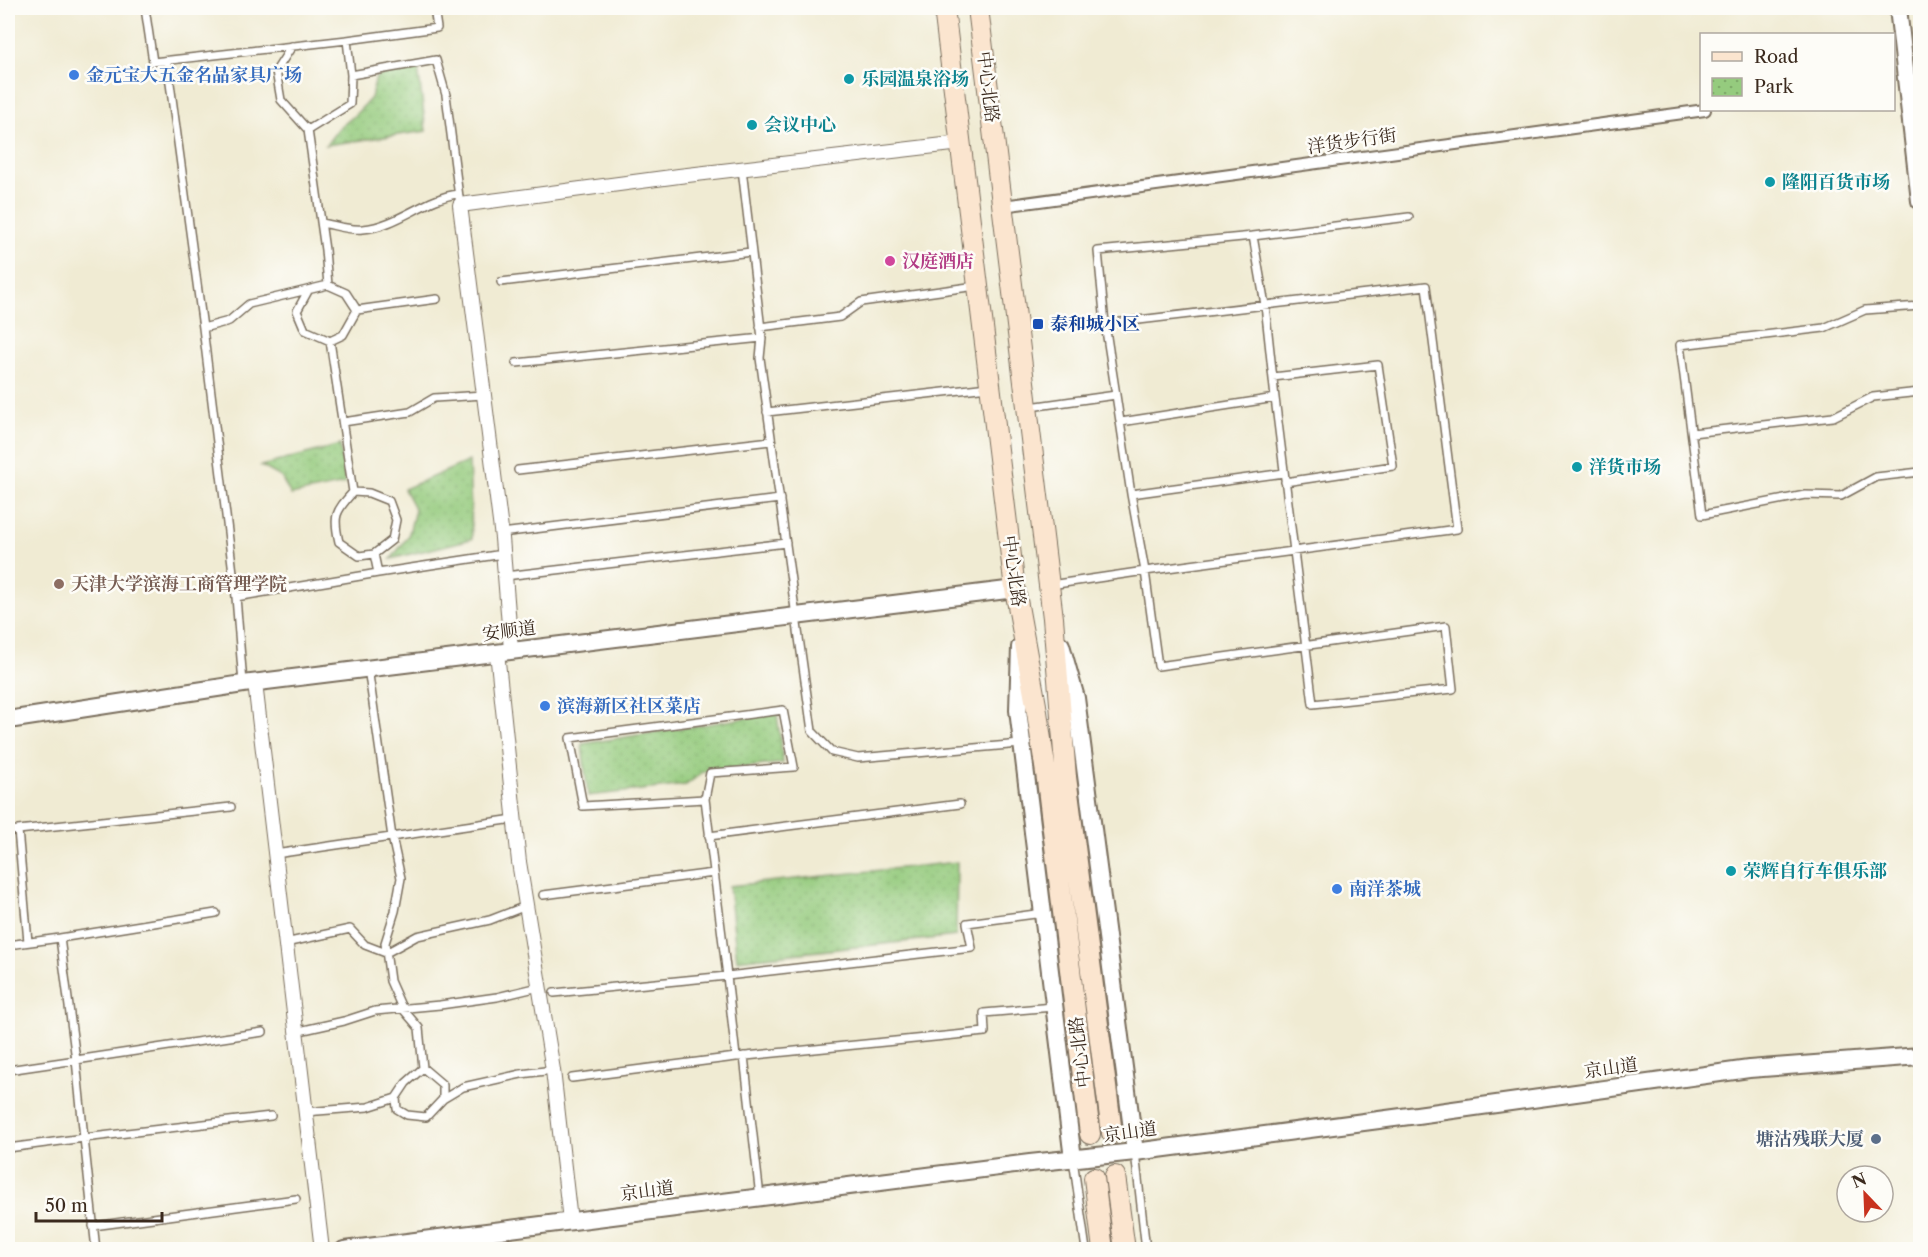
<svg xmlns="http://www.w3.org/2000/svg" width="1928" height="1257" viewBox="0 0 1928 1257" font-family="'Libre Caslon Text','Noto Serif SC',serif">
	<defs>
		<pattern id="park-dots" width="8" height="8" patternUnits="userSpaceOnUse" patternTransform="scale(1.5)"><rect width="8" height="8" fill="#95cb7e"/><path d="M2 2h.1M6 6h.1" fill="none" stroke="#81ae6c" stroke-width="1.8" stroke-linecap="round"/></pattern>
	</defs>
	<rect width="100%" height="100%" fill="#fdfcf7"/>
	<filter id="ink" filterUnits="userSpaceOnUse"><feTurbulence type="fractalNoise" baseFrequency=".0167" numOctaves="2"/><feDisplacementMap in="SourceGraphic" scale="12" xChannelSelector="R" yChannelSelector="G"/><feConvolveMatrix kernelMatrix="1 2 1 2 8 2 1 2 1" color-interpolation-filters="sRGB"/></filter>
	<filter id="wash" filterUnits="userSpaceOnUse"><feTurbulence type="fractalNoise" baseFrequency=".008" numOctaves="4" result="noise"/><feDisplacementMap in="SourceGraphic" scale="24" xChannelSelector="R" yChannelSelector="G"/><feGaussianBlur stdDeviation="1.35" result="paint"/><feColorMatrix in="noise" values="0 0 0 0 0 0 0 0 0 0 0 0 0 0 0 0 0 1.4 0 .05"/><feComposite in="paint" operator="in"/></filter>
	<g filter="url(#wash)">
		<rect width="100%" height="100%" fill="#f0ebd3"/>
		<path fill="url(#park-dots)" stroke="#687a4e" stroke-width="1.5" d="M418 68 426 131 326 145 338 129 355 115 371 98 376 77 395 71Z
			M340 445 345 484 291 495 281 477 261 466Z
			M469 461 472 539 391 559 408 537 415 510 404 489Z
			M777 713 783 763 703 772 686 785 588 796 582 744Z
			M957 862 956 936 737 960 729 886Z"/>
	</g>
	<g filter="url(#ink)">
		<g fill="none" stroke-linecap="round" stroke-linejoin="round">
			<defs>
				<path id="service" d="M145 8 153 62 347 40
					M434 8 437 28 347 40 351 75 436 60 446 95 460 205
					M292 46 276 71 281 100 308 130
					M167 61 203 328 229 321 249 304 328 285 325 250 308 130 350 104 351 75
					M742 169 762 338 760 358 812 731 832 752 858 758 1021 744
					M322 223C334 225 351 231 363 229 398 226 425 198 458 194
					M501 282 751 252
					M328 285 346 293 357 310 437 299
					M308 291 297 311 305 330 330 341 343 335 357 310
					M1920 306 1865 310 1824 328 1680 345 1702 515 1805 495 1841 496 1876 477 1920 472
					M1105 324 1098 251 1253 236
					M760 327 840 317 861 302 976 286
					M203 328 236 597 243 683
					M330 341 353 492C335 512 333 516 339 542L359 556 374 554 392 540 396 520 389 501 369 493 353 492
					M516 363 762 338
					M1273 377 1378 365 1393 466 1285 482
					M1030 407 1116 395 1105 324 1426 286 1457 529 1145 571 1131 494 1116 395
					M767 412 988 387
					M343 422 410 412 434 398 484 395
					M1121 422 1275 398 1265 305 1253 236 1409 217
					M1692 433 1833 417 1873 397 1920 392
					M518 470 771 441
					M1131 494 1284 473
					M501 533 780 499
					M374 554 378 573 503 554
					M505 576 786 543
					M1050 585 1145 571 1158 666 1446 626 1453 689 1313 704C1301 602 1288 500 1275 398
					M236 597 378 573
					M8 831 18 830
					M709 836 960 804
					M275 854 514 819
					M543 895 714 873
					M216 913 60 938 76 1060 263 1032
					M1043 913 967 923 972 948 727 976 736 1057 985 1032 984 1013 1053 1007
					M28 942 18 830 231 807
					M285 943 350 929 365 945 386 953 417 936 490 920 526 906
					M8 945 60 938
					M554 993 727 976 705 799 583 806 570 738 783 710 794 767 710 773 705 799
					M295 1032 344 1021 375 1011 440 1005 497 997 539 987
					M744 1056 760 1197
					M8 1070 76 1060 84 1138 8 1148
					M572 1078 736 1057
					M396 1098 397 1109 407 1115 426 1117 443 1099V1085L423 1068
					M443 1099 463 1087 521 1074 553 1070
					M305 1112 368 1107 396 1098 406 1083 423 1068 419 1028 402 1008 390 981 385 943 395 911 401 878 392 837 368 668
					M1135 1152 1146 1250
					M1073 1159 1086 1250
					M93 1226 296 1199
					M96 1250 84 1138 271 1116"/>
				<path id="pedestrian" d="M1003 206 1705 110"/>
				<path id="minor" d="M1906 82 1920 81
					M511 650 502 538 460 205 679 176 961 143
					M497 652 519 862 553 1070 570 1221
					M255 683 322 1250"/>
				<path id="tertiary" d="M1898 8 1920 201
					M1061 645 1076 698 1135 1152
					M1020 647 1018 710 1073 1159
					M8 720 243 684 1015 589
					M344 1250 1030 1163 1135 1152 1417 1115 1749 1069 1920 1056"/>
				<path id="secondary" d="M944 8 1015 589 1036 705 1047 780 1090 1134
					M978 8 1053 618 1066 777 1112 1133
					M1115 1176 1125 1250
					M1094 1178 1103 1250"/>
			</defs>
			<use href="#service" stroke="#7a6e5d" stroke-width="10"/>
			<use href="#pedestrian" stroke="#7a6e5d" stroke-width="14"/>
			<use href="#minor" stroke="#7a6e5d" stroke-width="16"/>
			<use href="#tertiary" stroke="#7a6e5d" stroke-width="20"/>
			<use href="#secondary" stroke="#7a6e5d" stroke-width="22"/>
			<use href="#service" stroke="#fff" stroke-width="7"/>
			<use href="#pedestrian" stroke="#fff" stroke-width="10"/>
			<use href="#minor" stroke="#fff" stroke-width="14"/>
			<use href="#tertiary" stroke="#fff" stroke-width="16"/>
			<use href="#secondary" stroke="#fbe5cf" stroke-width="20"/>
		</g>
	</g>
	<g fill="#3f7fe0" stroke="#fdfcf7" stroke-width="2">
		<circle cx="74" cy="75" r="6"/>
		<circle cx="545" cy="706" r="6"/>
		<circle cx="1337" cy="889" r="6"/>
	</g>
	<g fill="#0f9aa8" stroke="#fdfcf7" stroke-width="2">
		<circle cx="849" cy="79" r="6"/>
		<circle cx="752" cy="125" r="6"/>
		<circle cx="1770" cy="182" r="6"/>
		<circle cx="1577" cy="467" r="6"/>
		<circle cx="1731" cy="871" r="6"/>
	</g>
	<circle fill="#d1479c" stroke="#fdfcf7" stroke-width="2" cx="890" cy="261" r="6"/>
	<rect fill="#1a4fb4" stroke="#fdfcf7" stroke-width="2" x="1032" y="318" width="12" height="12" rx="3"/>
	<circle fill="#8d6e63" stroke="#fdfcf7" stroke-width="2" cx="59" cy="584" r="6"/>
	<circle fill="#5c6f8a" stroke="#fdfcf7" stroke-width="2" cx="1876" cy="1139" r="6"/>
	<g text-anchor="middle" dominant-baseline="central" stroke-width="5" stroke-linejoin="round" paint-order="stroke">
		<g font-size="18" font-weight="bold" fill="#366cbe" stroke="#fdfcf7" text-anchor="start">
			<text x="86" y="75">金元宝大五金名品家具广场</text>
			<text x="557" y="706">滨海新区社区菜店</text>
			<text x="1349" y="889">南洋茶城</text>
		</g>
		<g font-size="18" font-weight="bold" fill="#0d838f" stroke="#fdfcf7" text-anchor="start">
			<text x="861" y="79">乐园温泉浴场</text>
			<text x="764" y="125">会议中心</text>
			<text x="1782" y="182">隆阳百货市场</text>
			<text x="1589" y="467">洋货市场</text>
			<text x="1743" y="871">荣辉自行车俱乐部</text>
		</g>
		<g font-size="18" fill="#3b2a1e" stroke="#fdfcf7">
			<text transform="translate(988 87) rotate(83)">中心北路</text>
			<text transform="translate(1352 141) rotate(-8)">洋货步行街</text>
			<text transform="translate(1014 571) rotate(82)">中心北路</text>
			<text transform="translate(509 631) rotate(-7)">安顺道</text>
			<text transform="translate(1080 1052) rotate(-97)">中心北路</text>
			<text transform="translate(1611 1068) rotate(-8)">京山道</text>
			<text transform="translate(1130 1132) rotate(-8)">京山道</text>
			<text transform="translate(647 1191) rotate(-7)">京山道</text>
		</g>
		<g font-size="18" font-weight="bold" fill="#b23c85" stroke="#fdfcf7" text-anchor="start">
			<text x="902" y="261">汉庭酒店</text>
		</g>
		<g font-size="18" font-weight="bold" fill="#164399" stroke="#fdfcf7" text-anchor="start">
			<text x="1050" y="324">泰和城小区</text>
		</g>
		<g font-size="18" font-weight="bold" fill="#785e54" stroke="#fdfcf7" text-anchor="start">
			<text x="71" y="584">天津大学滨海工商管理学院</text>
		</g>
		<g font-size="18" font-weight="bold" fill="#4e5e75" stroke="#fdfcf7" text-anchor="end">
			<text x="1864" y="1139">塘沽残联大厦</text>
		</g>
	</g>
	<rect width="1928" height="1257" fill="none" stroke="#fdfcf7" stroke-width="30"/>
	<rect x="1700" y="33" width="195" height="78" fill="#fdfcf7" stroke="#afa8a0" stroke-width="1.5"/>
	<rect x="1712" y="52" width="30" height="9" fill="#fbe5cf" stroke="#afa8a0" stroke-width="1.5"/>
	<text x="1754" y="63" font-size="18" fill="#3b2a1e">Road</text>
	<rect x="1712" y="78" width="30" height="18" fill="url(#park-dots)" stroke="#afa8a0" stroke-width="1.5"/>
	<text x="1754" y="93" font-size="18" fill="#3b2a1e">Park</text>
	<g transform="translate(1865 1194) rotate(337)"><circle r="28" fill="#fdfcf7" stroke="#afa8a0" stroke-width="1.5"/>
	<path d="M0-4.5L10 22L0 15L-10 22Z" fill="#c8321e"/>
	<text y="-9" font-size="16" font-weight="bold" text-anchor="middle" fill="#3b2a1e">N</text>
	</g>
	<path d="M36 1212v9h126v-9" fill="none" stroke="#3b2a1e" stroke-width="3"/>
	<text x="45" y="1212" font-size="18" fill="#3b2a1e" stroke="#fdfcf7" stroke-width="4.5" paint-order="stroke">50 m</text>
</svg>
